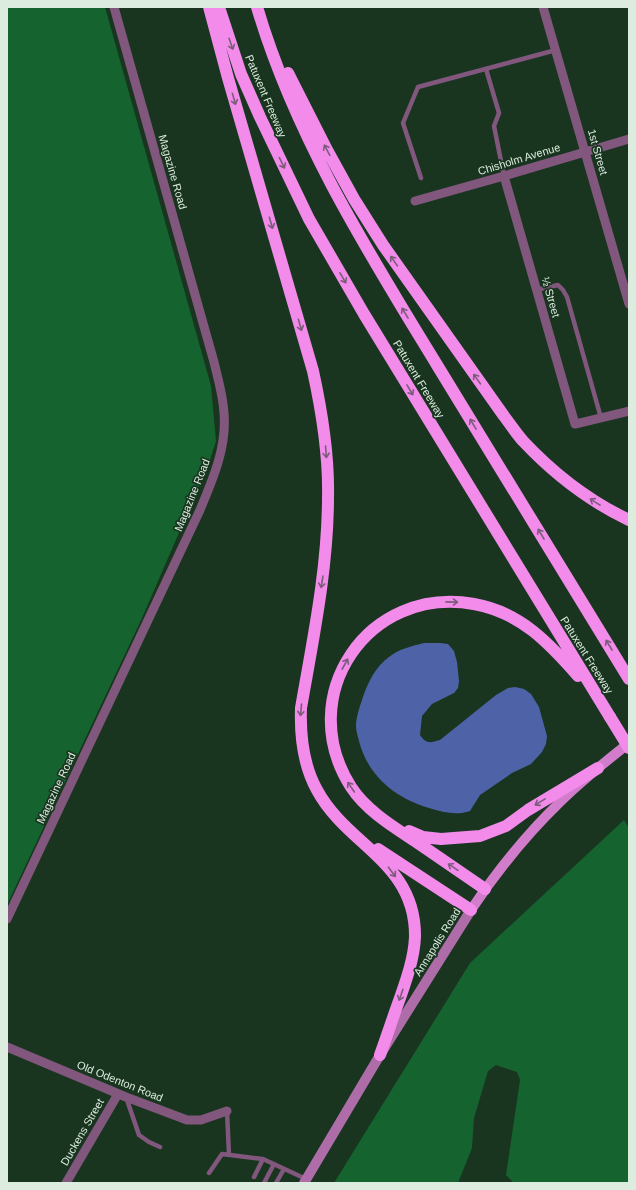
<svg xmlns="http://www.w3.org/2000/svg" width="636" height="1190" viewBox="0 0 636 1190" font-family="Arial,sans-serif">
	<rect width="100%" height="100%" fill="#193520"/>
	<path fill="#15632f" d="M7 7H105L211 386 216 441 208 466 142 618 7 905Z
		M624 820 629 828V1183H514L506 1175 520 1080 517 1072 496 1065 488 1071 474 1118 472 1148 458 1183H334L470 963Z"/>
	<path fill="#4e63a7" d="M424 643H440L448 644 454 651 457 662 459 681 458 688 454 693 432 704 422 716 420 735C426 744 430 743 440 740L496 695 508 688 515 687 524 689 531 694 539 707 547 736 546 744 542 752 531 764 512 773 480 795 470 811C456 816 443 812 429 808 395 798 368 776 359 741 358 737 356 731 356 726 356 717 360 706 363 697 368 682 376 666 389 657 399 649 412 646 424 643Z"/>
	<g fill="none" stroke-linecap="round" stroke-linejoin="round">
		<path stroke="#81577d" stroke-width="4.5" d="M486 69 499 113 494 126 504 176
			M421 178 403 123 418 87 556 50
			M536 290 558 285 563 290 567 297 601 418
			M126 1097 139 1135 149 1142 160 1147
			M227 1111 229 1155
			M209 1173 222 1154 263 1159
			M254 1177 263 1159 306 1179
			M264 1183 274 1164
			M276 1183 284 1169"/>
		<path stroke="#81577d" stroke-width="9" d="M543 7 629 304
			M504 176 575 424 629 411
			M415 201 504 176 629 139
			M7 919 200 510C213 479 227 447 224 413 223 395 218 379 214 362L114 7
			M7 1047 126 1097 187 1120H201L227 1111
			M66 1183 118 1094"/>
		<path stroke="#ae6da9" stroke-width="10" d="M304 1183 380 1055 471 910"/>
		<path stroke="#d27dcb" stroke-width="10" d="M471 910C497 871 526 835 560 802 581 781 605 762 629 743"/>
		<path stroke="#f28bea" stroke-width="12" d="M209 7 228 78 313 371C322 412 329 454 328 497 328 568 313 639 301 708 300 737 303 765 317 790 347 846 416 862 415 937 414 958 407 978 400 998 393 1017 387 1036 380 1055
			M219 7 241 74 260 117 309 219 364 314 610 717
			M257 7C295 136 368 252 437 365 501 470 565 574 629 679
			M288 73 327 150 354 199 383 245 504 416C510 424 516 433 523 441 553 473 589 501 629 520
			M409 831 423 837 441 839 480 836 506 826 528 810 598 768
			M378 849 471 910
			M485 889C462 873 438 857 415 841 392 826 366 810 351 787 293 696 368 585 474 604 520 612 549 643 578 676"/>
		<path stroke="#f28bea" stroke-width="12" d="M610 717 629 748"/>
	</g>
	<defs><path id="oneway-shaft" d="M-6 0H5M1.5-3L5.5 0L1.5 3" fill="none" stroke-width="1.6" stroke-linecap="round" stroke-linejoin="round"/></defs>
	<g stroke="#7b5c7b">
		<use href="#oneway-shaft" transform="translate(231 44) rotate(71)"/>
		<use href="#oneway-shaft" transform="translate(234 99) rotate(74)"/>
		<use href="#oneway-shaft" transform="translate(327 150) rotate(-118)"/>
		<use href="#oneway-shaft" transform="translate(282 163) rotate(64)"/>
		<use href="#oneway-shaft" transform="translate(271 223) rotate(74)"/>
		<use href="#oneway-shaft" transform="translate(394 261) rotate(-125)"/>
		<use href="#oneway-shaft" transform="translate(343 278) rotate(60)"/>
		<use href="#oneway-shaft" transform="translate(405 313) rotate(-121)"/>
		<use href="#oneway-shaft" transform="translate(300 325) rotate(74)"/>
		<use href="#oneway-shaft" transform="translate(477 379) rotate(-125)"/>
		<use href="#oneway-shaft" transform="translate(410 390) rotate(59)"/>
		<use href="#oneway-shaft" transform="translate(473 424) rotate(-121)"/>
		<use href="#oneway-shaft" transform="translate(326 452) rotate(86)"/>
		<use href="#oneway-shaft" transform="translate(595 502) rotate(-148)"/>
		<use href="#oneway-shaft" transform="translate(541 534) rotate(-121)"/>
		<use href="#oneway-shaft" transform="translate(322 582) rotate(99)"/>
		<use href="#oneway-shaft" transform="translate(452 602) rotate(1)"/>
		<use href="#oneway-shaft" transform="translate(609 645) rotate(-121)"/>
		<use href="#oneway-shaft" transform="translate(345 664) rotate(-61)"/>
		<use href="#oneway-shaft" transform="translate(301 710) rotate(95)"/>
		<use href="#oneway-shaft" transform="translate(351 787) rotate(-124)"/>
		<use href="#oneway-shaft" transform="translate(540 802) rotate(149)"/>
		<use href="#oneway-shaft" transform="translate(453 867) rotate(-146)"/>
		<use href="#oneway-shaft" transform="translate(392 872) rotate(53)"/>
		<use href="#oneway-shaft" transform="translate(401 995) rotate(109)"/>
	</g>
	<g text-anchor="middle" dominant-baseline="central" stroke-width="3.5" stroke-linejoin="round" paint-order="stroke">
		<g font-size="11" fill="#dcecde" stroke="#193520">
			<text transform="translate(266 96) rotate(67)">Patuxent Freeway</text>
			<text transform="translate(598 152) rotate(74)">1st Street</text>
			<text transform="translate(519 159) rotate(-17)">Chisholm Avenue</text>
			<text transform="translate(173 172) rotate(74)">Magazine Road</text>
			<text transform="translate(551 297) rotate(74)">½ Street</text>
			<text transform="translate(419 379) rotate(59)">Patuxent Freeway</text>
			<text transform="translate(192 495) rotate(-68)">Magazine Road</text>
			<text transform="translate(587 655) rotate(58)">Patuxent Freeway</text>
			<text transform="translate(56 788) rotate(-65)">Magazine Road</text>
			<text transform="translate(437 942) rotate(-58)">Annapolis Road</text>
			<text transform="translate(120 1081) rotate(22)">Old Odenton Road</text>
			<text transform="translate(82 1132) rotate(-60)">Duckens Street</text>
		</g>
	</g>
	<rect width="636" height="1190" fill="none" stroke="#dcecde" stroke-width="16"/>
</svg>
